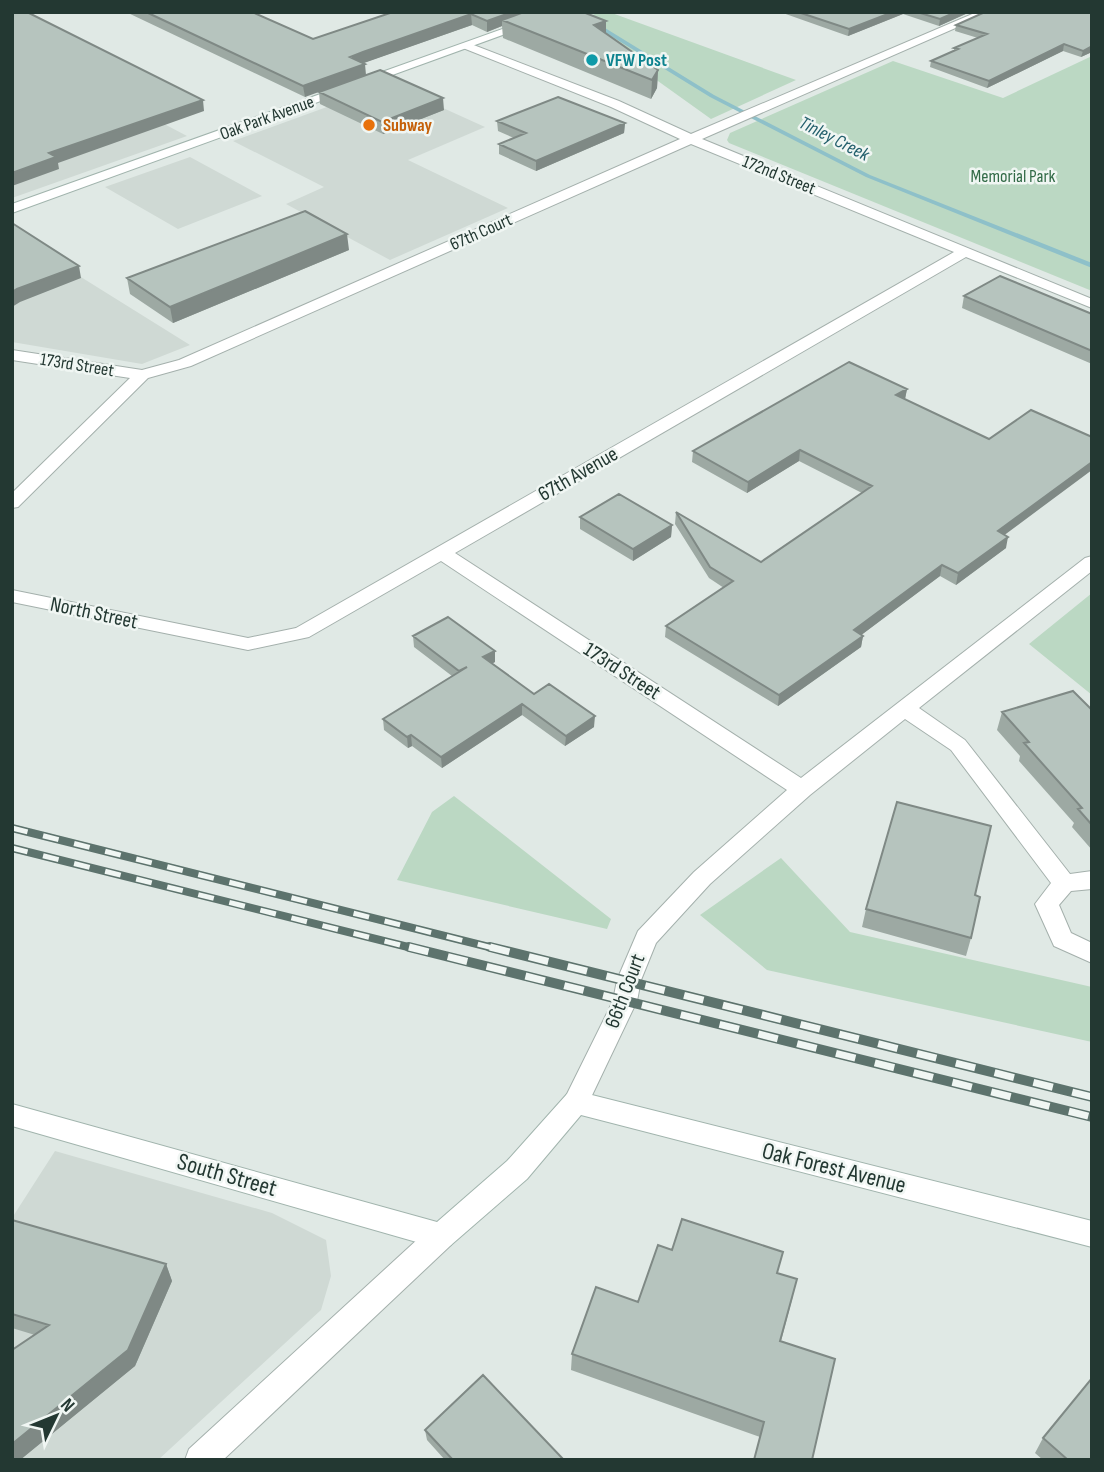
<svg xmlns="http://www.w3.org/2000/svg" width="1104" height="1472" viewBox="0 0 1104 1472" font-family="'Sofia Sans Condensed',sans-serif">
	<rect width="100%" height="100%" fill="#e0e9e5"/>
	<path fill="#cfd9d4" d="M390 84 485 127 408 160 508 208 390 260 286 204 324 187 233 141Z
		M94 87 187 136 12 198V114Z
		M190 157 262 196 178 229 105 187Z
		M12 234 52 259 190 345 142 364 12 342Z
		M55 1151 272 1213 326 1240 331 1276 321 1310 158 1460H12V1218Z"/>
	<path fill="#bbd8c3" d="M600 12H609L796 80 711 119 616 51 569 24Z
		M1092 56V291L729 143 727 140 730 133 893 61 1003 98Z
		M1092 593V695L1029 644Z
		M454 796 611 919 607 929 397 880 432 812Z
		M781 858 850 932 1092 987V1042L767 970 700 915Z"/>
	<g fill="none" stroke-linecap="round" stroke-linejoin="round">
		<path fill="#8ec0c9" fill-rule="evenodd" d="M572 12H579L714 95 870 175 1092 263V268L866 177 710 97Z"/>
		<defs>
			<path id="street" d="M977 12H992L702 139 1092 299V308L966 257 455 553 801 778 1085 558 1092 556V571L919 708 965 740 1070 874 1092 871V889L1071 891 1059 905 1071 933 1092 943V963L1054 946 1035 904 1051 883 951 750 905 719 810 795 710 884 656 943 641 980 637 1001 585 1110 576 1113 567 1110 563 1102 613 1001 617 980 638 931 694 872 787 790 441 561 309 637 248 650 12 602V590L248 638 296 628 954 252 691 144 191 366 148 378 18 507 12 508V493L130 378 12 360V350L142 370 179 360 680 139 611 107 463 48V44H471L619 101 691 134Z
				M441 1223 451 1227 455 1236 451 1245 223 1460H185L189 1449 431 1227Z"/>
			<path id="secondary" d="M550 12H566L12 213V204Z
				M576 1091 1092 1221V1247L581 1115 527 1179 451 1245 441 1249 12 1126V1104L437 1222 507 1161 567 1094Z"/>
		</defs>
		<use href="#street" stroke="#a4b0ac" stroke-width="2"/>
		<use href="#secondary" stroke="#a1b4ad" stroke-width="2"/>
		<use href="#street" fill="#fff" fill-rule="evenodd"/>
		<use href="#secondary" fill="#fff" fill-rule="evenodd"/>
		<defs>
			<path id="rail-far1" d="M12 828 497 949
				M12 848 416 949"/>
			<path id="rail" d="M409 947 1092 1117
				M490 947 1092 1097"/>
		</defs>
		<use href="#rail-far1" stroke="#5d736d" stroke-width="8"/>
		<use href="#rail" stroke="#5d736d" stroke-width="10"/>
		<use href="#rail-far1" stroke="#f0f6f3" stroke-width="5" stroke-dasharray="16" stroke-linecap="butt"/>
		<use href="#rail" stroke="#f0f6f3" stroke-width="7" stroke-dasharray="20" stroke-linecap="butt"/>
	</g>
	<path fill="#9da9a3" d="M126 12H252L313 39 393 12H583L606 21V34L658 70 657 88 651 99 503 38 502 26 487 32 472 25 363 63 305 97Z
		M780 12H970L939 26 903 14 848 36Z
		M1092 12V52L1081 57 1063 51 987 88 930 67 931 61 954 51V48L978 38 955 31 956 25Z
		M319 92 444 110 383 134 320 104Z
		M497 121 625 123 624 133 536 171 499 154V144L514 138 498 131Z
		M349 250 173 323 130 294 127 278Z
		M964 296 1092 314V364L962 308Z
		M907 389 905 399 1005 535 1006 548 956 585 940 576 861 635 863 636 861 647 778 706 665 637 666 626 724 588 709 578 675 524 676 512 761 562 862 493 799 461 747 493 692 462 693 451Z
		M580 517 672 525 671 537 633 561 580 529Z
		M413 636 495 651V662L492 663 534 694 594 727 565 746 522 715 442 768 412 746 408 748 384 730 383 719 452 676 414 647Z
		M1092 710V850L1072 827 1074 823 1019 761 1020 756 997 730 1002 712Z
		M975 895 971 938 966 956 862 927 866 909Z
		M12 1220 166 1264 172 1281 135 1366 20 1460 12 1459V1350L35 1335 12 1328Z
		M672 1250 778 1273 793 1296 781 1341 835 1359 760 1437 571 1370 572 1354 638 1302Z
		M425 1430 564 1460H445L427 1440Z
		M1043 1438 1092 1460H1043L1035 1453Z"/>
	<path fill="#7f8985" d="M512 12H538L502 20V26L487 32V21Z
		M893 12H903V14L848 36 849 29Z
		M956 12H970L939 26 940 19Z
		M471 14 472 25 364 63 350 57Z
		M606 21V38L594 25Z
		M1064 44 1063 51 987 88 989 81Z
		M1092 46V52L1081 57 1083 51Z
		M365 64 366 75 305 97 303 86Z
		M658 70 657 88 651 99 652 80Z
		M443 98 444 110 383 134 382 122Z
		M203 100 204 111 58 163 59 169 12 186V173L49 153Z
		M625 123 624 133 536 171V161Z
		M347 234 349 250 173 323 170 307Z
		M79 266 81 278 20 302 12 307V292L17 289Z
		M907 389 905 399 896 395Z
		M800 450 799 461 747 493 748 482Z
		M1092 462V470L995 542 998 531Z
		M672 525 671 537 633 561V549Z
		M1008 537 1006 548 956 585 958 573Z
		M942 565 940 576 852 642 854 630Z
		M863 636 861 647 778 706 779 695Z
		M495 651V662L484 668 483 657Z
		M522 704V715L442 768 441 757Z
		M595 716 594 727 565 746 566 736Z
		M411 735 412 746 408 748 407 737Z
		M166 1264 172 1281 135 1366 20 1460H13L12 1444Z"/>
	<path fill="#b6c4be" stroke="#7f8985" stroke-width="2" d="M12 12H27L203 100 49 153 56 157 12 173Z
		M146 12H252L313 39 393 12H512L487 21 471 14 363 52 350 57 365 64 303 86Z
		M524 12H583L606 21 594 25 658 70 652 80 502 20Z
		M798 12H893L849 29Z
		M917 12H956L940 19Z
		M985 12H1092V46L1083 51 1064 44 989 81 931 61 958 49 954 48 987 34 956 25Z
		M380 70 443 98 382 122 319 92Z
		M558 97 625 123 536 161 499 144 526 133 497 121Z
		M305 211 347 234 170 307 127 278Z
		M12 223 79 266 17 289 12 292Z
		M1000 276 1092 314V351L964 296Z
		M849 362 907 389 896 395 989 439 1031 410 1092 437V462L998 531 1008 537 958 573 942 565 854 630 863 636 779 695 666 626 733 581 710 567 676 512 761 562 872 486 800 450 748 482 693 451Z
		M619 494 672 525 633 549 580 517Z
		M448 617 495 651 483 657 534 694 549 684 595 716 566 736 522 704 441 757 411 735 407 737 383 719 467 667 459 671 413 636Z
		M1073 691 1092 710V825L1078 809 1082 808 1024 743 1029 742 1002 712Z
		M897 802 991 826 975 895 980 897 971 938 866 909Z
		M682 1219 783 1252 777 1273 797 1279 780 1341 835 1359 812 1460H754L764 1422 572 1354 596 1287 638 1302 658 1245 672 1250Z
		M12 1220 166 1264 128 1350 12 1444V1350L49 1325 12 1314Z
		M483 1375 564 1460H453L425 1430Z
		M1092 1378V1460H1068L1043 1438Z"/>
	<circle fill="#0f9aa8" stroke="#f0f6f3" stroke-width="2.5" cx="592" cy="60" r="7"/>
	<circle fill="#e8710a" stroke="#f0f6f3" stroke-width="2.5" cx="369" cy="125" r="7"/>
	<g text-anchor="middle" dominant-baseline="central" stroke-width="5" stroke-linejoin="round" paint-order="stroke">
		<g font-size="18" font-weight="bold" fill="#0d838f" stroke="#f0f6f3" text-anchor="start">
			<text x="606" y="60">VFW Post</text>
		</g>
		<g font-size="18" fill="#233832" stroke="#f0f6f3">
			<text transform="translate(267 118) rotate(-20)">Oak Park Avenue</text>
			<text transform="translate(779 175) rotate(22)">172nd Street</text>
			<text transform="translate(481 232) rotate(-24)">67th Court</text>
			<text transform="translate(77 365) rotate(9)">173rd Street</text>
		</g>
		<g font-size="18" font-weight="bold" fill="#c56008" stroke="#f0f6f3" text-anchor="start">
			<text x="383" y="125">Subway</text>
		</g>
		<g font-size="18" fill="#326a47" stroke="#f0f6f3">
			<text x="1013" y="176">Memorial Park</text>
		</g>
		<g font-size="19" font-style="italic" fill="#24606d" stroke="#f0f6f3">
			<text transform="translate(834 139) rotate(27)">Tinley Creek</text>
		</g>
		<g font-size="21" fill="#233832" stroke="#f0f6f3">
			<text transform="translate(578 474) rotate(-30)">67th Avenue</text>
			<text transform="translate(94 613) rotate(12)">North Street</text>
			<text transform="translate(622 671) rotate(33)">173rd Street</text>
			<text transform="translate(625 991) rotate(-69)">66th Court</text>
		</g>
		<g font-size="24" fill="#233832" stroke="#f0f6f3">
			<text transform="translate(834 1168) rotate(14)">Oak Forest Avenue</text>
			<text transform="translate(227 1175) rotate(16)">South Street</text>
		</g>
	</g>
	<rect width="1104" height="1472" fill="none" stroke="#233832" stroke-width="28"/>
	<g transform="translate(56 1416) rotate(47)" stroke="#f0f6f3" stroke-width="5" paint-order="stroke">
	<path d="M0-5L12 26L0 18L-12 26Z" fill="#233832"/>
	<text y="-10" font-size="19" font-weight="bold" text-anchor="middle" fill="#233832">N</text>
	</g>
</svg>
